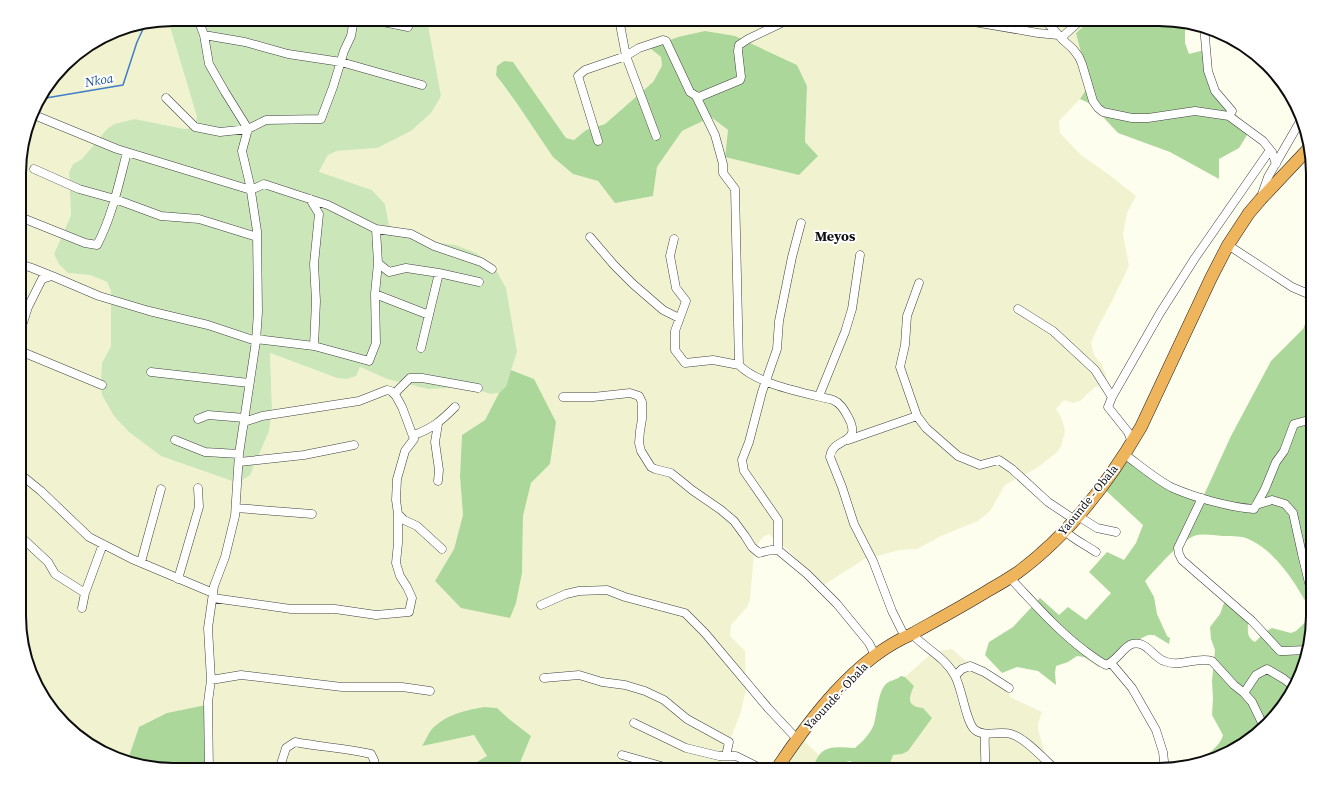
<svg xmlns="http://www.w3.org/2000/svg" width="1332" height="789" viewBox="0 0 1332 789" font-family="'Source Serif 4',serif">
	<rect width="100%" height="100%" fill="#fefeef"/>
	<path fill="#f1f3d0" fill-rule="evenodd" d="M427 19H1092L1076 33 1089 85 1080 99 1059 121 1060 133 1081 155 1108 174 1136 196 1127 213 1123 234 1129 266 1111 303 1099 325 1091 343 1094 355 1102 365 1107 377 1104 382 1094 388 1080 401 1073 403 1064 400 1056 409 1062 419 1065 431 1061 447 1056 453 1037 468 1005 485 990 511 978 521 941 536 917 549 899 550 878 556H869L824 585 809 573 787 549 772 537 769 534 763 537 755 548 754 554 750 600 747 607 731 625 730 636 745 651 746 689 741 712 718 770H517L531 736 509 719 497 708 484 707 467 710 453 715 423 745 474 735 487 756 463 770H206L139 727 127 762 96 749 45 701 20 636V153L35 105 71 57 115 31 168 20 197 117 194 127 185 129 135 119 106 130 82 159 73 164 69 172 71 215 54 254 68 273 90 275 107 282 112 291 111 346 102 363 272 409 270 353 337 378 360 367 387 379 469 387 490 394 499 393 485 420 462 435 460 476 463 515 454 549 435 581 522 573 523 516 531 483 550 464 534 379 511 370 517 352 418 240 398 230 389 225 385 204 372 190 319 173 328 155 337 151 377 148 441 96ZM651 48 767 51 797 65 807 86 805 142 725 156 728 130 711 117 682 131 657 167 653 196 615 202 598 181 573 174 500 82 513 62 566 138 574 140 586 130 605 124 653 82 662 67 661 57Z
		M952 649 974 668 1007 687 1010 697 1042 712 1038 723V729L1047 761 1056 770H888L893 755 902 754 914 707 910 703V694L914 686 905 677 933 652Z
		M798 735 819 755 813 770H778Z
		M1158 761H1163L1169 769 1116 770 1134 767Z"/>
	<path fill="#cbe7ba" d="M173 19H427L441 96 431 113 411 131 377 148 337 151 328 155 319 172 372 190 385 204 389 225 398 230 418 240 455 245 476 253 495 268 506 288 517 352 506 386 499 393 490 394 469 387 428 389 387 379 360 367 356 376 347 379 337 378 270 353 272 409 269 431 250 475 238 483 161 456 129 432 114 416 102 395 101 384 102 363 111 346V291L107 282 90 275 68 273 59 264 54 254 71 215 69 172 73 164 82 159 106 130 114 124 135 119 185 129 194 127 197 117 168 20Z"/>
	<path fill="#acd79a" d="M1092 19H1159L1185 23V43L1189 54 1208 49 1216 90 1232 111 1249 127 1247 135 1239 148 1219 159V179L1170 152 1118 133 1091 104 1080 99 1089 85 1076 33Z
		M705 31 735 36 797 65 807 86 805 142 818 156 799 175 725 157 728 130 711 117 682 131 657 167 653 196 615 203 598 181 573 174 553 157 518 105 496 75 497 66 504 61 513 62 566 138 574 140 586 130 605 124 653 82 662 66 661 57 650 48 678 37Z
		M1313 306V615C1298 587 1277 550 1246 538 1239 536 1229 536 1222 536 1213 535 1202 533 1194 536 1178 543 1157 568 1145 581L1154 597 1157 614 1167 636 1170 638 1169 644 1154 635H1148L1121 648 1099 667 1084 657 1077 656 1068 662 1056 666 1055 673 1056 685 1038 671 1017 667 1002 673 985 655 989 642 1013 627 1040 598 1059 615 1068 607 1086 620 1111 593 1089 572 1107 552 1124 560 1136 543 1143 525 1101 486 1123 456 1172 488 1203 497 1231 436 1271 361 1303 329Z
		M511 370 534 379 556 422 550 464 531 483 523 516 522 573 516 603 510 618 461 608 435 581 454 549 463 515 460 476 462 435 485 420 499 393 506 386Z
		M1229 600 1248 622C1248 631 1246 637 1255 642L1265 632 1272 628 1291 633 1296 631 1313 615V625L1292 693 1268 725 1236 749 1199 760C1208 753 1220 747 1223 735L1212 715 1213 698 1212 681 1215 650 1211 639 1210 627 1220 614 1224 603Z
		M901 676 905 677 914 686C908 699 907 706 923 708L932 718 908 751 902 754 893 755 888 770H865L850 761 846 762 840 770H813C819 744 833 747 855 748 862 742 871 733 874 724 877 714 878 693 885 685 889 680 897 680 901 676Z
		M206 705V770C183 770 148 771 127 762L139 727 167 713Z
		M484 707 497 708 509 719 531 736 517 770H463L487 756 474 735 422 746C426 740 429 731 434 727 448 714 466 710 484 707Z"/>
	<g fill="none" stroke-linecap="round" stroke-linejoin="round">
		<path stroke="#3f7dc7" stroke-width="1.5" d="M40 99 123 85 137 42 145 25"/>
		<defs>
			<path id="minor" d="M198 19 204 35 209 64 225 92 248 129 242 151 250 185 257 231 258 312 256 341 239 454 235 516 225 557 214 586 208 628 211 680 208 702 209 770
				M374 19 378 21 408 27
				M619 19 626 56 656 136
				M916 19 974 22 1038 33 1058 35
				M1044 19 1063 40 1073 49 1079 57 1082 64 1093 101 1098 108 1103 112 1132 118H1148L1195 111 1229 116 1263 141 1272 152 1276 164
				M1204 26 1208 71 1215 91 1232 111 1229 116
				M204 35 245 42 288 54 341 62 422 85
				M1061 38 1082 19
				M696 96 715 135 723 164V173L735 189 739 365C758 385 806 393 833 400 840 403 843 408 847 415 865 446 832 436 830 457L842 487 854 524 873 561 892 611 905 637
				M166 98 195 127 220 132 248 129 266 120 321 119 333 87 344 51 351 36 354 19
				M39 117 117 149 251 190 264 184 328 205 376 229 378 263 375 294 376 343 369 361 314 346 256 339
				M598 141 578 76 585 70 626 56 639 48 663 40 666 41 690 92 696 96 699 97 740 80 741 77 738 51 739 45 748 39 790 19
				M34 169 79 189 115 199 161 216 199 219 257 237
				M1262 194 1268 177 1302 118
				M310 199 319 214 314 264 316 301 314 346
				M20 217 85 243 97 245C112 217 119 183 127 152
				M376 229 411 234 434 246 481 262 492 269
				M590 237 614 265 633 284 663 310 679 318
				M674 239 670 256 676 288 686 301 675 331V350L685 363 713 360 739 365
				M1228 245 1292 287 1313 296
				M378 263 389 272 406 268 439 273 479 282
				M20 264 32 268 52 276
				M919 283 907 316 905 345 900 367 917 416 926 428 958 456 980 465 999 460 1012 469 1048 502 1075 520
				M375 294 429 315
				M1018 309 1053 331 1095 370 1112 397 1108 407 1128 432 1132 442
				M20 332 28 307 42 279 52 276 99 296 149 311 208 325 256 341
				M421 348 439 273
				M20 351 102 385
				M151 372 249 383
				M394 394 410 378H422L478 388
				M819 396 845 332 852 309 860 255
				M563 397H593L630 393 639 396 642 402V419L640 431 639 443 641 451 651 467 655 469 671 473 681 481 692 490 721 510 734 521 745 536 752 547 759 553 771 550H778L807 574 837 604 869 643 875 655
				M1112 397 1160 313 1195 258 1270 150
				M198 419 208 415 245 418
				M244 422 262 416 359 401 387 390 391 391 396 396 402 407 414 439 405 451 397 479 396 500 398 514 404 520 417 526 442 549
				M438 424 435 442 439 470 438 481
				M414 435C433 428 441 421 455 407
				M175 440 205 452 239 454
				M848 440 917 416
				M1124 454C1138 464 1158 481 1173 488 1196 498 1229 507 1254 509L1265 489 1276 462 1284 451 1294 424 1305 421 1313 422
				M239 462 304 455 354 445
				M20 474 41 491 89 537 132 559 213 593
				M1202 498 1178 548 1179 554 1182 560 1252 621 1280 651H1285L1305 650
				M1256 505 1272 500 1285 504 1293 513 1302 554 1311 591 1313 592
				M236 508 312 514
				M1078 516 1097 528 1116 532
				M1065 531C1074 540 1086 545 1096 552
				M20 536 48 562 55 574 85 593
				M778 550V520L744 471 742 460 749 442 762 392 777 349 779 321 792 257 801 223
				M141 562 161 489
				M1010 578C1034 603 1057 630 1085 651 1092 656 1098 661 1106 665 1117 661 1123 647 1132 644 1146 640 1153 657 1164 661 1180 668 1196 656 1212 661L1234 685 1244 693 1252 702 1264 727
				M178 579 199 507 198 488
				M213 598 291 609H335L376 615 409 612 412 598 407 587 400 576 396 563 398 543V514
				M541 605 566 594 579 591 607 590 625 597 685 613 705 633 768 708 797 739
				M82 608 85 593 103 544
				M912 634C926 649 945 657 955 676 962 688 966 723 975 730 986 738 1000 730 1011 734 1025 738 1044 759 1056 770
				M1111 663 1132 688 1156 730 1163 752 1165 770
				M955 676 962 669 970 666 984 672 1009 688
				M544 678 579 675 602 682 625 685 645 691 664 700 687 719 729 742 726 756
				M211 680 241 675 342 687H402L430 691
				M1244 693 1256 675 1267 669 1284 679 1294 687
				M634 723 686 748 719 756H736L764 770
				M985 734C984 746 986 757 985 770
				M622 755 675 770
				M279 770 286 748 295 742C320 747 346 748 371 754L374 760 376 770"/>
			<path id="highway" d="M776 770C809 720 855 658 912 634 937 620 963 606 989 590 998 585 1008 579 1017 573 1069 535 1109 482 1141 427L1211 278 1228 245 1249 213 1261 199 1310 147"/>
		</defs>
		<use href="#minor" stroke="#404040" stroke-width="9"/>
		<use href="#highway" stroke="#1e1e1e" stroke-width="13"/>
		<use href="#minor" stroke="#fff" stroke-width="8"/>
		<use href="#highway" stroke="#eeb55d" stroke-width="12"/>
	</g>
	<g text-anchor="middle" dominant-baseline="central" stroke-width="4" stroke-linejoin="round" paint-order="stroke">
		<g font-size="12" fill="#0d0d0d" stroke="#fff">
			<text transform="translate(1088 500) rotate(-51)">Yaounde - Obala</text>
			<text transform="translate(836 696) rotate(-47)">Yaounde - Obala</text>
		</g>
		<g font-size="13" font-style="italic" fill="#1c509a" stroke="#fff">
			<text transform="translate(99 80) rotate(-10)">Nkoa</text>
		</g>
		<g font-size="14" font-weight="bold" fill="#0d0d0d" stroke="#fff">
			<text x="835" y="236">Meyos</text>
		</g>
	</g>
	<path d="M0 0H1332V789H0ZM173 26H1159A147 147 0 0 1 1306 173V616A147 147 0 0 1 1159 763H173A147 147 0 0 1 26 616V173A147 147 0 0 1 173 26Z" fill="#fff" fill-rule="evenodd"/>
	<path fill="none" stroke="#0d0d0d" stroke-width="2" d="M173 26H1159A147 147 0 0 1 1306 173V616A147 147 0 0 1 1159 763H173A147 147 0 0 1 26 616V173A147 147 0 0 1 173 26Z"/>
</svg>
